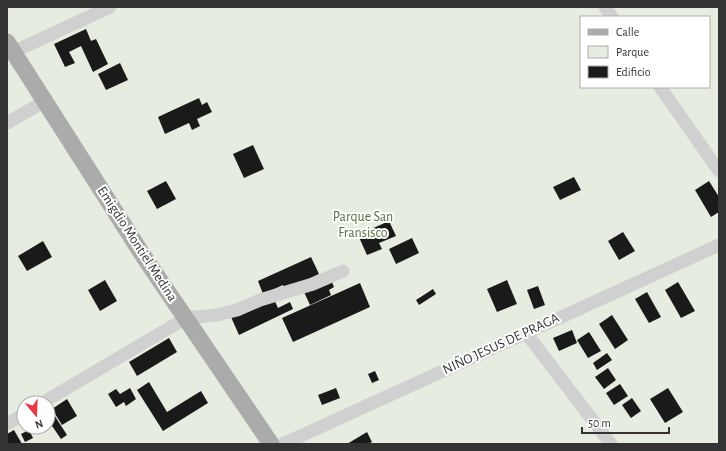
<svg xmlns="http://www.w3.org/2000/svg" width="726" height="451" viewBox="0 0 726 451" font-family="'Alegreya Sans',sans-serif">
	<rect width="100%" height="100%" fill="#fff"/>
	<path fill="#e6ecdf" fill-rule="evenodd" d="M7 7H719V444H7ZM581 17H709V87H581ZM24 403H48V427H24Z"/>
	<path fill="#1a1a1a" d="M86 29 91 41 96 39 108 64 93 72 81 46 69 52 75 63 65 67 54 44Z
		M120 63 128 80 106 90 98 74Z
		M199 98 202 105 207 102 212 112 197 119 200 126 192 130 189 123 165 134 158 117Z
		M253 145 264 169 244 178 233 154Z
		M574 177 581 190 560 200 553 187Z
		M166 181 176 199 157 209 147 191Z
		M709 181 719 197V212L711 217 695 190Z
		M389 221 396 236 379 243 382 249 367 255 358 235Z
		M623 232 635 251 619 260 608 241Z
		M412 238 419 253 396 264 389 249Z
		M43 241 52 257 27 271 18 256Z
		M311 257 319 274 285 290 283 285 263 294 258 281Z
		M105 280 117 301 100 311 88 290Z
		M331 280 334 287 329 290 331 295 310 305 304 292Z
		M507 280 517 304 497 312 487 289Z
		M678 282 695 311 681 318 665 290Z
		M360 283 370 307 293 342 282 318Z
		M538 286 545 305 534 309 527 290Z
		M433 289 436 294 419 305 416 300Z
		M647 292 661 317 649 323 635 299Z
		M273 297 278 308 290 302 293 309 239 335 231 317Z
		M612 315 628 340 615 349 599 324Z
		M572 330 577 343 559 351 553 338Z
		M589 332 601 351 588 358 577 340Z
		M169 338 177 352 137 376 129 362Z
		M607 353 612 360 597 370 593 363Z
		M608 368 616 380 604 389 595 377Z
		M375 371 379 380 372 383 368 374Z
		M149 382 167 412 201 391 208 403 163 431 137 390Z
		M620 384 628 396 614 405 606 393Z
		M130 388 136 399 126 406 124 402 116 407 108 394 116 389 120 394Z
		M336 388 340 398 322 405 318 395Z
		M668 388 683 412 665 423 650 399Z
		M632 398 641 411 631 418 622 405Z
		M67 399 77 416 62 425 52 409Z
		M51 410 67 435 61 439 48 420V412Z
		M14 430 22 444H7V434Z
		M29 430 33 438 25 442 21 434Z
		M367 432 372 442 368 444H347Z"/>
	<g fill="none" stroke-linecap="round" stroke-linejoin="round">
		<path stroke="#d0d0d0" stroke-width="13" d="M605 7 612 17
			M13 52 110 7
			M660 87 719 171
			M7 123 45 101
			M526 333 611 444
			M42 403 186 318 217 315 237 310 260 300 313 284 343 271
			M7 424 24 414
			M283 444 719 245"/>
		<path stroke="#ababab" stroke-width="17" d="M7 42 144 257 271 444"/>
	</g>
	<g text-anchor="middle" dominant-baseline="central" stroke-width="4" stroke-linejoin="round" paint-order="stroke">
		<g font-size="14" fill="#56703f" stroke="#fff">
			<text x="363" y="217">Parque San<tspan x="363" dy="16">Fransisco</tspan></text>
		</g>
		<g font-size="14" fill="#333" stroke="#fff">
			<text transform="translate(137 244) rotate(57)">Emigdio Montiel Medina</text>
			<text transform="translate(501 344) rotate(-25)">NIÑO JESUS DE PRAGA</text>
		</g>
	</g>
	<rect width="726" height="451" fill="none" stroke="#333333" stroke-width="16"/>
	<rect x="580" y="16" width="130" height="72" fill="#ffffff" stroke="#adadad"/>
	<rect x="588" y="29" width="20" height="6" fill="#ababab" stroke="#adadad"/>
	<text x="616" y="36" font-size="12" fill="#333333">Calle</text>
	<rect x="588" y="46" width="20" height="12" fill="#e6ecdf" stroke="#adadad"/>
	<text x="616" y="56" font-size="12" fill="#333333">Parque</text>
	<rect x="588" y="66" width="20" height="12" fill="#1a1a1a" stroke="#adadad"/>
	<text x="616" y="76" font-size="12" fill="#333333">Edificio</text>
	<g transform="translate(36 415) rotate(161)"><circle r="19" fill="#ffffff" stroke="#adadad"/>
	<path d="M0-3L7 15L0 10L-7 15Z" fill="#e63946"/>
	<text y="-6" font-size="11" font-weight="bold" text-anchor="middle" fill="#333333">N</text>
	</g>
	<path d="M582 427v6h87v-6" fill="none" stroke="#333333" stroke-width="2"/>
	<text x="588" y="427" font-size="12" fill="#333333" stroke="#ffffff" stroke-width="3" paint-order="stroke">50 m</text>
</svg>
